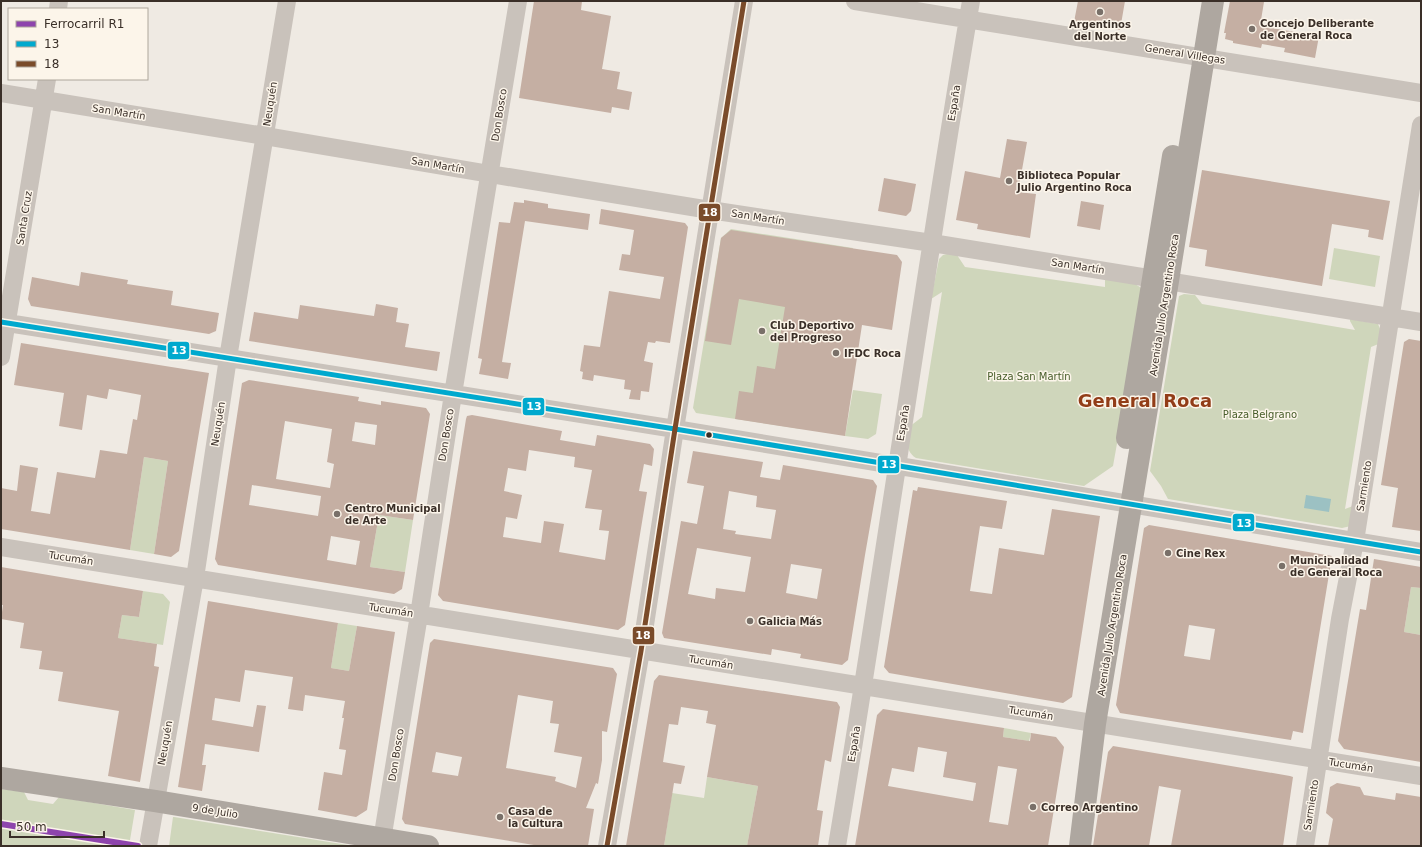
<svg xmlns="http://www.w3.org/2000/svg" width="1422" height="847" viewBox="0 0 1422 847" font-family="'DejaVu Sans',sans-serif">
	<rect width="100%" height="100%" fill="#efeae3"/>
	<path fill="#cfd6bb" d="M731 229 853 248 841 322 801 429 696 413 693 408 721 238Z
		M1334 248 1380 256 1375 287 1329 279Z
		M947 254 957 255 965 267 1105 287V279C1117 281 1138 280 1144 292L1113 466 1084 486 916 458C904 450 908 440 909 427L922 417 942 292 931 299 939 259 943 255Z
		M1184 294 1195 295 1202 304 1355 330 1350 321V319L1378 324 1383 336 1381 343 1371 347 1345 509 1353 506 1351 526 1342 528 1168 499 1161 486 1150 471 1179 296Z
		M853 390 882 394 876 434 868 439 845 436Z
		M144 457 168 461 154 554 130 550Z
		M379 515 413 520 405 572 370 567Z
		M1411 587 1421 588V635L1404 632Z
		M143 591 163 594 170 602 163 645 118 638 122 615 139 617Z
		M338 623 357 626 349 671 331 668Z
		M1004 728 1031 733 1029 741 1003 737Z
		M707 777 758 786 747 846H664L672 793 704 798Z
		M1 789 24 792 28 800 53 804 59 797 135 810 129 846H1Z
		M173 817H174L354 846H169Z"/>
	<path fill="#9cc1c3" d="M1306 495 1331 499 1329 512 1304 508Z"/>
	<path fill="#c5afa3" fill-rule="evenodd" d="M534 1H582L581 10 611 16 602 69 620 72 617 89 632 92 629 110 612 107 611 113 519 98Z
		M1078 1H1125L1120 30 1074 22Z
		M1230 1 1264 2 1260 26 1319 36 1315 58 1284 52 1285 48 1262 44 1261 48 1233 43V41L1225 39 1226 33H1224Z
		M1007 139 1027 142 1018 192 1036 194 1030 238 977 229 978 224 956 220 965 171 1000 178Z
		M1202 170 1390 201 1383 240 1368 237 1369 230 1332 224 1322 286 1205 266 1207 250 1189 247Z
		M884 178 916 184 911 211 906 216 878 211Z
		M524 200 548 204V208L590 214 588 230 525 221 502 362 511 363 508 379 479 374 482 359 478 358 499 222 510 223 514 202 524 203Z
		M1081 201 1104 205 1100 230 1077 226Z
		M601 209 685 223 688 227 670 343 656 341 655 343 648 342 644 361 653 363 649 392 641 391 640 400 629 399 631 390 624 389 625 380 594 375 593 381 582 379 583 372 580 371 584 345 600 347 609 291 660 299 664 277 619 270 622 254 630 255 634 230 599 224Z
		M731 230 897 255 902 262 892 330 862 325 845 436 735 419 739 391 753 393 757 366 775 369 785 307 739 299 731 345 705 341 721 238Z
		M81 272 128 280 127 284 173 291 171 305 219 313 216 331 209 334 31 306 28 299 32 277 79 286Z
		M376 304 398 308 396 322 409 324 405 347 440 352 437 371 249 341 254 312 298 319 300 305 374 316Z
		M1409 339 1421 341V531L1392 527 1398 488 1381 485 1404 342Z
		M21 343 209 373 179 551 171 557 154 554 168 461 144 457 130 550 1 529V488L17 491 20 465 38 468 31 511 50 514 57 472 95 478 100 450 127 454 133 419 137 420 141 395 109 389 107 399 87 395 82 430 59 426 64 393 14 385Z
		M249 380 359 397 358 401 381 405V401L426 408 430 414 413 520 379 515 370 567 405 572 402 589 394 594 218 565 215 559 242 383ZM285 421 332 429 327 462 334 464 330 488 276 479ZM355 422 377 425 375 445 352 441ZM252 485 321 496 318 516 249 505ZM331 536 360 541 356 565 327 560Z
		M472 415 562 431 560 440 595 446 597 435 650 444 654 449 652 466 644 464 639 491 647 492 625 625 618 630 443 601 438 595 466 419 467 416ZM529 450 575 457 574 467 592 470 585 508 602 510 599 530 609 531 605 560 559 552 564 524 544 521 541 543 503 537 506 517 517 519 522 495 504 491 508 468 526 471Z
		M693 451 763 462 760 477 780 480 783 465 873 480 877 486 865 555 848 660 842 665 800 658 801 654 772 649 771 655 664 638 662 633 681 521 697 524 704 486 687 483ZM729 491 757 496 756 507 776 510 771 539 735 534 736 531 723 529ZM697 548 751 557 745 592 716 588 715 599 688 594ZM791 564 822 569 817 599 786 593Z
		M918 487 1007 501 1002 529 980 526 970 591 992 594 999 548 1044 555 1052 509 1100 516 1072 697 1063 703 889 673 884 667 913 490 917 491Z
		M1149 525 1332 556 1303 733 1293 731 1291 740 1120 713 1116 705 1144 528ZM1189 625 1215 629 1210 660 1184 656Z
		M1374 559 1421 567V588L1411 587 1404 632 1421 635V762L1344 749 1338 741 1360 609 1366 610Z
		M1 567 143 591 139 617 122 615 118 638 157 644 154 666 159 667 140 782 108 776 119 711 58 701 63 672 39 669 42 651 20 648 24 623 1 619 3 605H1Z
		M208 601 338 623 331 668 349 671 357 626 395 632 367 810 356 817 318 810 324 772 342 775 346 750 339 749 344 718H342L345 701 305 695 303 711 288 709 293 677 245 670 240 702 215 698 212 720 253 727 257 705 266 706 259 752 205 744 202 765H206L202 791 178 787Z
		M434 639 613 668 617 674 607 732 602 731V760L598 784 596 783 586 808 594 809 588 846H540L405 824 402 819 407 786 430 643ZM518 695 553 701 550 723 559 724 554 752 582 757 576 788 555 781 556 777 506 768ZM436 752 462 757 458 776 432 772Z
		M659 675 837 702 840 707 831 762 825 760 817 810 823 811 818 846H747L758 786 707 777 716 725 706 723 708 711 681 707 678 725 669 724 663 762 685 766 681 784 674 783 664 846H626L654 681Z
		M883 709 1004 728 1003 737 1030 741 1031 733 1056 737 1064 747 1048 846H855L877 715ZM918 747 947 752 943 777 976 783 973 801 888 786 892 768 914 772ZM998 766 1017 769 1008 825 989 822Z
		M1113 746 1290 776 1293 777 1283 846H1171L1181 790 1159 786 1149 846H1093L1108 752Z
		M1337 783 1360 787 1364 795 1395 800 1396 793 1421 797V846H1328L1333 819 1326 813 1330 787Z"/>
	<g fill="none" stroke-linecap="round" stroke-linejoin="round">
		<path stroke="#c9c2bb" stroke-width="18" d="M855 1 1421 93
			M58 9 59 1
			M1 93 265 136 490 174 710 210 932 243 1421 322
			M1 322 675 429 1421 552
			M1 357 47 79
			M1 547 1421 776
			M148 846 195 578 228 358 287 1
			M381 846 419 615 453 394 518 1
			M607 846 641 651 675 429 744 1
			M837 846C884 565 923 282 971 1
			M1305 846 1340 619 1355 541 1421 125"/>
		<path stroke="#aea7a0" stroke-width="22" d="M1127 438 1173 156
			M1 778 155 801 428 846
			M1080 846 1095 724 1168 281 1213 1"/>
		<defs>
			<path id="bus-1" d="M1 322 675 429 1421 552"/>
			<path id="bus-2" d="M607 846 641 651 675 429 744 1"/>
		</defs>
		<use href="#bus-1" stroke="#fcf5ea" stroke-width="8"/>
		<use href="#bus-2" stroke="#fcf5ea" stroke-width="8"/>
		<use href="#bus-1" stroke="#00a9ce" stroke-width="5"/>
		<use href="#bus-2" stroke="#7a4b2a" stroke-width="5"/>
		<defs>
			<path id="rail-1" d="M1 824 138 846"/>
		</defs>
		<use href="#rail-1" stroke="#fcf5ea" stroke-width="9"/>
		<use href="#rail-1" stroke="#8e44ad" stroke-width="6"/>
	</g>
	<g fill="#797069" stroke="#fcf5ea" stroke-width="1.5">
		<circle cx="1100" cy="12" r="4"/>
		<circle cx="1252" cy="29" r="4"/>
		<circle cx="1009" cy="181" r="4"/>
		<circle cx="762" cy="331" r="4"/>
		<circle cx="836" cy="353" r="4"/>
		<circle cx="337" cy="514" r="4"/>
		<circle cx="1168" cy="553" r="4"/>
		<circle cx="1282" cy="566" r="4"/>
		<circle cx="750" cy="621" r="4"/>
		<circle cx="1033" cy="807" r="4"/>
		<circle cx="500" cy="817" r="4"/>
	</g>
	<circle fill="#3a2f28" stroke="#fcf5ea" stroke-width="1.5" cx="709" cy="435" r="3.5"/>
	<g text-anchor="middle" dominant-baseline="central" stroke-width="3" stroke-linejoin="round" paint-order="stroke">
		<g font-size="10" font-weight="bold" fill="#3a2f28" stroke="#fcf5ea" text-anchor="start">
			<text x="1260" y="23">Concejo Deliberante<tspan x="1260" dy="12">de General Roca</tspan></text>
			<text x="1100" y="24" text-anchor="middle">Argentinos<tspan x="1100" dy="12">del Norte</tspan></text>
			<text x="1017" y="175">Biblioteca Popular<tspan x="1017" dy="12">Julio Argentino Roca</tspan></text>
			<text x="770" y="325">Club Deportivo<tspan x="770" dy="12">del Progreso</tspan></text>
			<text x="844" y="353">IFDC Roca</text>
			<text x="345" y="508">Centro Municipal<tspan x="345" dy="12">de Arte</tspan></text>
			<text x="1176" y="553">Cine Rex</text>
			<text x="1290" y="560">Municipalidad<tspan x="1290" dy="12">de General Roca</tspan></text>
			<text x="758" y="621">Galicia Más</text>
			<text x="1041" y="807">Correo Argentino</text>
			<text x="508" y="811">Casa de<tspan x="508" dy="12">la Cultura</tspan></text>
		</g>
		<g font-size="10" fill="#3a2f28" stroke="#fcf5ea">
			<text transform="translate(1185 54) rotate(9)">General Villegas</text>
			<text transform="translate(954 103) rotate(-81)">España</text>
			<text transform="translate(270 104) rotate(-81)">Neuquén</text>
			<text transform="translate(119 112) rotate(9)">San Martín</text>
			<text transform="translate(499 115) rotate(-81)">Don Bosco</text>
			<text transform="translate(438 165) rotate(10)">San Martín</text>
			<text transform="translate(758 217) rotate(9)">San Martín</text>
			<text transform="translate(24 218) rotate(-81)">Santa Cruz</text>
			<text transform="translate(1078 266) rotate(9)">San Martín</text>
			<text transform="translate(1164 305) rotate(-81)">Avenida Julio Argentino Roca</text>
			<text transform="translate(903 423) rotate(-81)">España</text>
			<text transform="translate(218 424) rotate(-81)">Neuquén</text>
			<text transform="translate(446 435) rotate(-81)">Don Bosco</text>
			<text transform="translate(1364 486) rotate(-81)">Sarmiento</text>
			<text transform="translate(71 558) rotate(9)">Tucumán</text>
			<text transform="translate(391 610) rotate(9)">Tucumán</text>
			<text transform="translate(1112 625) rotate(-81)">Avenida Julio Argentino Roca</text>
			<text transform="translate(711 662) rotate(9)">Tucumán</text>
			<text transform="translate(1031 713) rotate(9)">Tucumán</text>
			<text transform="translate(165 743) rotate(-80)">Neuquén</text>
			<text transform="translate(854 744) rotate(-81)">España</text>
			<text transform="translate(396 755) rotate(-81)">Don Bosco</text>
			<text transform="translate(1351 765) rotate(9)">Tucumán</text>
			<text transform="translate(1311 805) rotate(-81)">Sarmiento</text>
			<text transform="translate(215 811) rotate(9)">9 de Julio</text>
		</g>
		<g font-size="10" fill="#465c29" stroke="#fcf5ea">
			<text x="1029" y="376">Plaza San Martín</text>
			<text x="1260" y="414">Plaza Belgrano</text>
		</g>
		<g font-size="18" font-weight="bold" fill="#923d18" stroke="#fcf5ea">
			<text x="1145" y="400">General Roca</text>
		</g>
	</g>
	<g stroke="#fcf5ea" stroke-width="1.5">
		<rect x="698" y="203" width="23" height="19" rx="4" fill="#7a4b2a"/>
		<rect x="167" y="341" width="23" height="19" rx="4" fill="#00a9ce"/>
		<rect x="522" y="397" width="23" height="19" rx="4" fill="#00a9ce"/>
		<rect x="877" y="455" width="23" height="19" rx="4" fill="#00a9ce"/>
		<rect x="1232" y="513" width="23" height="19" rx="4" fill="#00a9ce"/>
		<rect x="632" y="626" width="23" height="19" rx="4" fill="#7a4b2a"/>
	</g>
	<g font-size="11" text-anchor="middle" font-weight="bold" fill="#fff">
		<text x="710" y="216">18</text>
		<text x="179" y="354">13</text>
		<text x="534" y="410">13</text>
		<text x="889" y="468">13</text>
		<text x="1244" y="527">13</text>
		<text x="643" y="639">18</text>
	</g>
	<rect width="1422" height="847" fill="none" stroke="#3a2f28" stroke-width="4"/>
	<rect x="8" y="8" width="140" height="72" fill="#fcf5ea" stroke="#aea69c"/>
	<rect x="16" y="21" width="20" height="6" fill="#8e44ad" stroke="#aea69c"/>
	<text x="44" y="28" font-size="12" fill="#3a2f28">Ferrocarril R1</text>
	<rect x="16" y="41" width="20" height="6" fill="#00a9ce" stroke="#aea69c"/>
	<text x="44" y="48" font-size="12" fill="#3a2f28">13</text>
	<rect x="16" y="61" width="20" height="6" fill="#7a4b2a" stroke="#aea69c"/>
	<text x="44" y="68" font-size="12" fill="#3a2f28">18</text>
	<path d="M10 831v6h94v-6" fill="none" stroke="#3a2f28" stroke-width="2"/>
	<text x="16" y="831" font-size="12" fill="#3a2f28" stroke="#fcf5ea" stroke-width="3" paint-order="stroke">50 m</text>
</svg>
